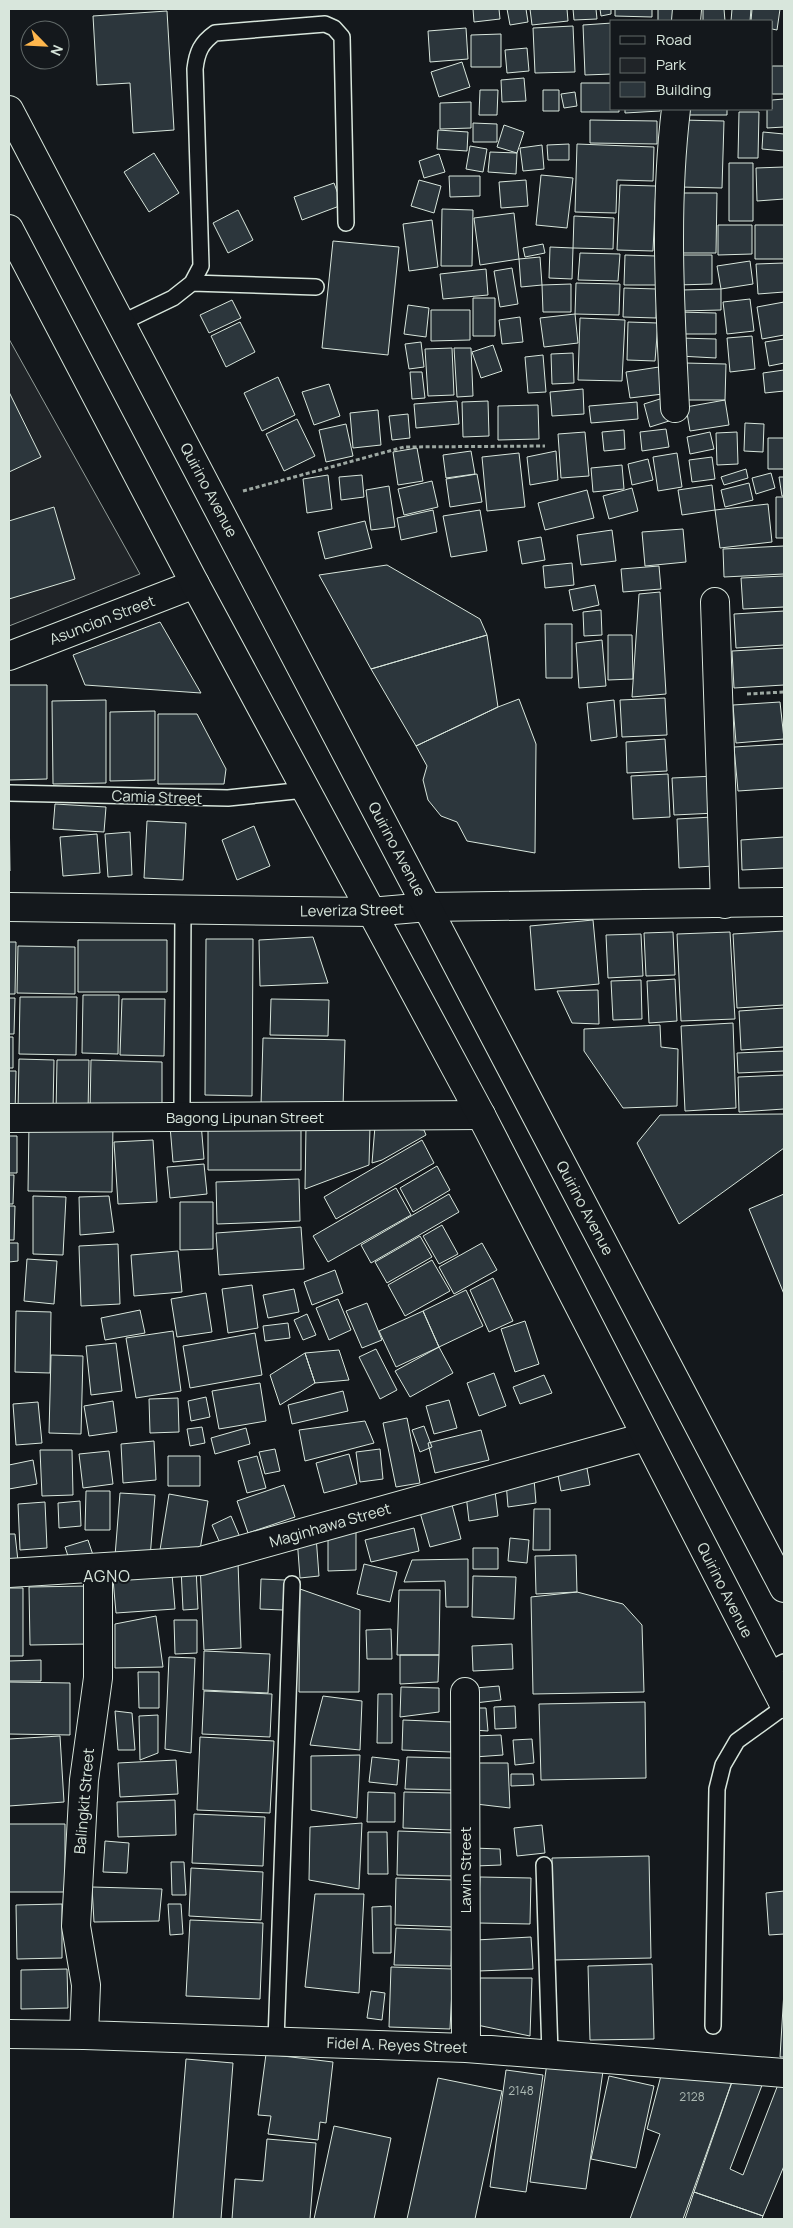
<svg xmlns="http://www.w3.org/2000/svg" width="793" height="2228" viewBox="0 0 793 2228" font-family="Manrope,sans-serif">
	<rect width="100%" height="100%" fill="#14181c"/>
	<path fill="#202428" stroke="#939e99" d="M9 339 140 574 9 626Z"/>
	<path fill="#2c363c" stroke="#d8e6dc" d="M473 9H499L500 19 474 22Z
		M507 9H526L528 22 510 25Z
		M530 9H567L568 21 532 25Z
		M573 9H596L597 19 574 20Z
		M600 9H611V14L601 16Z
		M615 9H652V17L615 16Z
		M658 9H681V21H658Z
		M703 9H724L725 21H703Z
		M732 9H751L750 21H731Z
		M752 9H780L777 30 772 29V21H751Z
		M167 11 174 130 133 133 130 83 97 85 93 16Z
		M612 23V74L585 75 583 25Z
		M573 26 575 72 535 73 533 28Z
		M466 28 468 59 430 62 428 31Z
		M501 34V67H471V35Z
		M527 48 529 71 507 73 505 50Z
		M462 62 470 87 439 97 431 72Z
		M772 66H784V94H772Z
		M524 78 526 101 502 102 501 80Z
		M581 83H612V109H619V112H581Z
		M480 90H498L497 115H479Z
		M543 90H559V111H543Z
		M575 92 577 106 564 108 561 94Z
		M784 99V127L767 128V109H772V100Z
		M471 102V128L440 129V103Z
		M625 109H660V111L625 113Z
		M686 109H727V115H686Z
		M739 112H759L758 158H738Z
		M590 120 657 121V144L590 143Z
		M682 120 724 121 722 188 680 187Z
		M473 123 497 124V142H473Z
		M504 125 524 132 517 153 497 147Z
		M438 130 468 132 467 151 437 149Z
		M763 132 784 134V151L762 149Z
		M569 144V160H548L547 145Z
		M577 144 654 147 653 181 617 180 616 213 575 212Z
		M542 145 544 169 523 171 520 148Z
		M470 146 487 149 483 172 466 169Z
		M490 152 517 153 516 174 488 172Z
		M154 153 179 193 149 212 124 172Z
		M439 154 445 172 424 178 419 161Z
		M729 163H753V221H729Z
		M784 167V199L757 201 756 168Z
		M541 175 573 178 567 228 536 225Z
		M449 176H480V196L450 197Z
		M419 180 441 186 434 213 411 206Z
		M526 180 528 206 501 208 499 182Z
		M334 183 342 205 302 220 294 197Z
		M620 185 656 186 653 251 617 250Z
		M678 193H717L716 253H677Z
		M442 209 473 210 472 266H441Z
		M238 210 253 240 228 253 213 223Z
		M514 213 519 259 480 265 474 218Z
		M574 216 614 218 613 249 573 248Z
		M432 220 438 267 409 271 403 224Z
		M718 225H752V254L718 255Z
		M755 225H784V259H755Z
		M333 241 399 247 388 355 322 348Z
		M543 244 545 253 525 257 523 248Z
		M550 247 573 248 572 279 549 278Z
		M580 253 620 254 618 281 578 280Z
		M625 255 657 256 656 285H624Z
		M677 255H712V284L677 285Z
		M540 257 542 285 521 287 519 259Z
		M750 261 753 284 721 289 717 266Z
		M784 263V292L758 294 756 264Z
		M512 268 518 304 500 307 494 271Z
		M486 269 488 295 443 299 440 274Z
		M576 283 620 284 619 315 575 314Z
		M571 284V312H543L542 285Z
		M624 288 657 289 656 318 623 317Z
		M721 289V310L681 311V290Z
		M473 298H495V336H473Z
		M750 299 754 331 727 334 723 302Z
		M232 300 241 318 209 333 200 315Z
		M784 302V335L762 339 757 307Z
		M408 305 429 308 426 337 404 334Z
		M431 310H470V340L431 341Z
		M679 312 716 313V334H678Z
		M575 314 578 343 544 347 540 318Z
		M520 317 523 342 502 344 499 320Z
		M580 318 625 320 622 381 578 380Z
		M240 322 255 352 226 367 211 336Z
		M628 322 658 323 655 361 627 360Z
		M752 336 755 369 730 372 727 338Z
		M680 338 716 339V358L679 356Z
		M784 339V363L769 366 765 342Z
		M421 342 424 367 409 369 405 344Z
		M493 345 502 371 481 378 472 352Z
		M452 348 454 395 428 396 425 349Z
		M454 348H471L473 396 457 397Z
		M573 353 574 383 552 384 551 354Z
		M543 355 546 392 528 393 525 357Z
		M685 363 726 364 725 400H685Z
		M659 367 663 394 630 398 626 372Z
		M784 370V391L765 393 763 373Z
		M410 372H422L425 398 412 399Z
		M278 377 295 415 262 431 244 393Z
		M329 384 340 416 314 425 302 392Z
		M583 389 584 414 552 416 550 392Z
		M9 392 41 457 9 472Z
		M663 398 669 421 650 427 644 404Z
		M725 400 729 425 690 431 686 407Z
		M457 401 459 424 416 428 414 404Z
		M488 401 489 436 463 437 462 402Z
		M637 402 638 419 591 423 589 406Z
		M538 405 539 439 498 440V406Z
		M378 410 381 445 353 448 350 413Z
		M408 414 410 438 392 440 389 416Z
		M297 419 315 456 284 471 266 434Z
		M745 423 764 424 763 452 744 451Z
		M346 424 353 456 326 462 319 430Z
		M666 429 669 447 642 451 640 432Z
		M624 430 625 449 604 451 602 432Z
		M585 432 589 476 561 478 558 434Z
		M710 432 714 449 690 454 687 437Z
		M737 432 738 464 717 465 716 433Z
		M768 438H784V469H768Z
		M417 448 423 481 398 485 393 452Z
		M471 451 475 474 446 478 443 455Z
		M556 451 558 480 530 485 527 457Z
		M519 453 525 507 487 511 482 457Z
		M677 453 682 487 658 491 653 457Z
		M712 457 715 479 692 482 689 460Z
		M648 459 653 480 632 485 628 464Z
		M622 465 624 489 593 492 591 468Z
		M746 469 748 478 724 485 721 477Z
		M771 473 775 488 756 494 752 478Z
		M477 474 482 502 450 507 446 479Z
		M328 475 332 509 307 513 303 479Z
		M362 475 364 497 341 500 339 477Z
		M779 477H784V496H782Z
		M432 481 438 507 404 515 398 489Z
		M749 483 753 500 725 507 721 490Z
		M712 485 715 510 682 515 678 490Z
		M389 486 395 527 371 530 366 490Z
		M632 488 638 511 609 519 603 496Z
		M587 490 594 518 545 530 538 503Z
		M776 497H784V538H776Z
		M768 504 772 542 720 548 715 510Z
		M54 507 75 579 9 599V521Z
		M433 510 437 532 401 540 397 518Z
		M480 510 487 551 451 557 443 516Z
		M365 521 372 548 325 559 318 532Z
		M683 529 686 562 645 566 642 532Z
		M612 530 616 561 581 565 577 535Z
		M541 537 545 560 522 564 518 541Z
		M784 546V574L724 577 723 549Z
		M572 563 574 585 545 588 543 566Z
		M387 565 480 619 487 635 371 669 319 575Z
		M659 566 661 589 623 592 621 569Z
		M784 576V607L743 609 741 578Z
		M595 585 599 605 573 611 569 590Z
		M660 592 666 694 632 697 639 594Z
		M601 610 602 635 584 636 583 612Z
		M784 611V645L736 648 734 614Z
		M160 622 201 693 85 685 73 655Z
		M545 624H572V678H546Z
		M487 635 498 707 416 746 371 669Z
		M608 635H632L633 679 608 680Z
		M602 640 606 686 579 688 576 643Z
		M784 648V685L734 688 732 651Z
		M9 685H47V779L9 780Z
		M665 698 667 735 622 737 620 700Z
		M519 699 536 744 535 853 467 841 457 822 441 816 428 800 423 780 427 766 416 746 498 707Z
		M106 700V783L53 784 52 701Z
		M614 700 617 737 591 741 587 703Z
		M780 702 784 739 736 743 733 705Z
		M155 711V780L110 781V712Z
		M158 714H197L226 769 224 784H158Z
		M665 739 667 771 627 773 626 742Z
		M784 744V788L738 791 734 747Z
		M668 774 670 817 633 819 631 776Z
		M715 776 716 813 674 815 672 778Z
		M9 804 10 871H9Z
		M55 804 106 807 104 832 53 829Z
		M712 817 714 866 679 868 677 819Z
		M147 821 186 823 183 880 144 878Z
		M254 826 270 866 237 880 222 840Z
		M130 832 132 875 108 877 105 834Z
		M97 834 100 873 63 876 60 837Z
		M784 837V868L742 870 741 840Z
		M593 920 599 984 535 990 530 926Z
		M784 931V1005L737 1008 733 934Z
		M673 932 675 975 646 976 644 933Z
		M730 932 735 1019 681 1021 677 934Z
		M641 934 643 976 608 978 606 935Z
		M313 937 328 983 260 986 259 940Z
		M206 939H253L252 1096 205 1095Z
		M78 940H167V992H78Z
		M9 942H16L15 994H9Z
		M18 946 75 947V994L17 993Z
		M675 979 677 1021 649 1023 647 981Z
		M641 980 642 1019 613 1020 611 981Z
		M598 990 599 1024 572 1023 557 991Z
		M83 995H119L118 1054 82 1053Z
		M20 997H77L76 1055 19 1054Z
		M9 998H15L14 1034H9Z
		M122 999H165L164 1056 120 1055Z
		M271 999 329 1000 328 1036 270 1035Z
		M784 1008V1047L741 1050 739 1011Z
		M733 1023 736 1108 685 1111 681 1026Z
		M660 1025 661 1047 678 1049 677 1106 623 1108 584 1051V1029Z
		M9 1037H13V1068H9Z
		M263 1038 345 1040 343 1107 261 1105Z
		M784 1051V1071L738 1073 737 1053Z
		M19 1059 54 1060 53 1111H18Z
		M57 1060H89L88 1113 56 1112Z
		M91 1060 162 1062V1112L90 1111Z
		M9 1071H16L15 1114 9 1113Z
		M784 1075V1109L739 1112 738 1077Z
		M784 1114V1148L679 1224 637 1143 660 1115Z
		M29 1123 113 1124 112 1192 28 1191Z
		M201 1123 204 1159 173 1162 170 1126Z
		M301 1125V1170H208V1126Z
		M306 1126 370 1127 369 1165 305 1189Z
		M375 1126 424 1130 426 1135 382 1160 372 1163Z
		M9 1136H17V1173H9Z
		M153 1140 157 1202 118 1204 114 1142Z
		M422 1140 434 1163 336 1219 324 1197Z
		M204 1164 207 1194 170 1198 167 1167Z
		M437 1166 450 1190 413 1212 400 1188Z
		M9 1175H14L13 1204H9Z
		M299 1179 300 1221 217 1224 216 1182Z
		M396 1188 411 1215 328 1262 313 1236Z
		M449 1194 459 1212 371 1263 361 1245Z
		M784 1194V1294L749 1209Z
		M33 1196 66 1197 63 1255 33 1254Z
		M109 1196 114 1232 80 1235 79 1197Z
		M180 1202H213V1249L180 1250Z
		M9 1206H15L14 1240H9Z
		M442 1225 458 1254 439 1264 423 1236Z
		M301 1227 304 1269 219 1275 216 1233Z
		M420 1236 432 1257 387 1283 375 1262Z
		M9 1243H18V1261L9 1262Z
		M482 1243 497 1270 454 1294 439 1267Z
		M118 1244 120 1304 81 1306 79 1246Z
		M178 1251 182 1292 134 1296 131 1255Z
		M27 1259 57 1261 54 1304 24 1301Z
		M432 1260 450 1291 405 1316 388 1285Z
		M335 1270 343 1293 312 1305 304 1282Z
		M493 1278 513 1321 489 1332 470 1290Z
		M252 1285 258 1328 228 1333 222 1289Z
		M294 1289 299 1312 268 1318 263 1295Z
		M466 1290 483 1326 439 1347 423 1311Z
		M206 1293 212 1332 177 1337 171 1299Z
		M338 1299 351 1330 329 1340 316 1308Z
		M367 1303 382 1340 362 1348 346 1311Z
		M140 1310 145 1333 105 1340 101 1318Z
		M16 1311 51 1312 50 1373 15 1372Z
		M423 1311 439 1347 396 1367 379 1331Z
		M307 1314 316 1335 303 1340 294 1320Z
		M525 1321 539 1364 515 1372 501 1329Z
		M288 1323 290 1338 265 1341 263 1326Z
		M173 1331 181 1391 136 1398 126 1338Z
		M255 1333 262 1375 190 1388 183 1346Z
		M116 1343 122 1391 91 1395 86 1346Z
		M439 1347 453 1373 410 1397 395 1371Z
		M376 1349 397 1390 380 1399 359 1357Z
		M339 1350 349 1380 315 1383 305 1353Z
		M305 1353 315 1383 280 1405 270 1375Z
		M51 1355 83 1356 81 1434 49 1433Z
		M494 1373 506 1406 479 1416 467 1383Z
		M544 1375 552 1393 520 1404 513 1387Z
		M260 1383 266 1421 219 1429 212 1391Z
		M343 1391 348 1411 292 1424 288 1405Z
		M206 1397 210 1417 191 1421 188 1401Z
		M178 1398 179 1432 150 1433 149 1399Z
		M449 1400 457 1428 434 1434 426 1406Z
		M113 1401 117 1432 89 1436 84 1406Z
		M38 1402 42 1443 16 1445 13 1404Z
		M407 1418 420 1483 396 1487 383 1423Z
		M365 1421 374 1443 305 1461 299 1430Z
		M424 1426 432 1447 420 1452 412 1430Z
		M202 1427 205 1443 190 1446 187 1429Z
		M246 1428 250 1444 215 1454 211 1438Z
		M481 1430 489 1460 435 1473 428 1443Z
		M154 1441 156 1480 123 1483 121 1444Z
		M275 1449 280 1471 265 1474 259 1452Z
		M380 1449 383 1479 360 1482 356 1452Z
		M40 1450H72L73 1495 42 1496Z
		M109 1451 113 1484 83 1488 79 1454Z
		M349 1454 357 1484 324 1493 316 1463Z
		M168 1456H200V1486H168Z
		M257 1456 266 1488 247 1493 238 1461Z
		M33 1460 37 1484 9 1489V1465Z
		M586 1463 590 1485 561 1491 557 1470Z
		M534 1479 536 1503 508 1507 506 1482Z
		M284 1485 295 1517 248 1533 237 1501Z
		M86 1491H110V1530H85Z
		M495 1491 498 1516 469 1521 466 1495Z
		M120 1493 155 1495 150 1558 115 1556Z
		M169 1494 208 1501 199 1556 160 1550Z
		M80 1501 81 1526 59 1528 58 1503Z
		M451 1501 461 1539 430 1547 419 1509Z
		M45 1502 47 1548 20 1550 18 1504Z
		M534 1509H550V1550H533Z
		M231 1516 242 1542 223 1550 212 1525Z
		M414 1528 419 1551 371 1562 365 1540Z
		M356 1531V1570L328 1571V1532Z
		M9 1534H15L18 1561 9 1562Z
		M316 1536 319 1576 300 1578 297 1538Z
		M510 1538 529 1540 527 1563 508 1561Z
		M88 1540 93 1555 70 1562 65 1547Z
		M473 1548H498V1569H473Z
		M576 1555 577 1592 536 1594 535 1556Z
		M468 1559V1607H446L445 1581 404 1582 412 1560Z
		M238 1562 241 1648 204 1650 200 1564Z
		M364 1564 397 1572 390 1602 357 1594Z
		M196 1567 198 1609 183 1610 181 1568Z
		M172 1574 175 1609 116 1613 113 1579Z
		M473 1576 516 1577 514 1619 472 1617Z
		M261 1579 285 1580 283 1610 260 1609Z
		M88 1586V1644L30 1645 29 1587Z
		M9 1588H23V1656H9Z
		M300 1589 360 1610 359 1692H299Z
		M399 1590H440L439 1655H397Z
		M577 1592 623 1604 642 1625 644 1692 533 1694 531 1597Z
		M156 1616 163 1667 115 1668V1624Z
		M174 1620H197V1653L175 1654Z
		M391 1629 392 1659H367L366 1630Z
		M512 1644 513 1669 473 1671 472 1646Z
		M204 1651 270 1654 268 1693 203 1690Z
		M400 1655H439L438 1682 400 1684Z
		M169 1657 195 1658 191 1753 165 1749Z
		M41 1660V1681H9V1661Z
		M138 1672H159V1708H139Z
		M9 1682 70 1683V1735L9 1734Z
		M499 1686 501 1700 475 1703V1688Z
		M401 1687 439 1688V1712L400 1717Z
		M204 1691 272 1694 270 1737 202 1734Z
		M378 1694H392V1743H377Z
		M323 1696 362 1701 360 1750 310 1745Z
		M645 1702 646 1778 541 1780 539 1704Z
		M515 1706 516 1728 495 1729 494 1707Z
		M472 1708H486L488 1731 473 1730Z
		M115 1711 132 1713 135 1750H118Z
		M158 1715V1753L140 1760 139 1716Z
		M403 1720 452 1722 451 1752 402 1750Z
		M501 1735 503 1755 474 1757V1736Z
		M60 1736 64 1802 9 1806V1739Z
		M200 1737 274 1741 270 1813 197 1810Z
		M532 1739 534 1763 515 1765 513 1740Z
		M360 1755 357 1818 311 1810V1756Z
		M372 1757 399 1760 397 1785 369 1782Z
		M407 1757 454 1758 452 1790 405 1789Z
		M176 1760 178 1794 120 1797 118 1763Z
		M477 1763H508L510 1808 476 1804Z
		M511 1774H533L534 1785 511 1786Z
		M368 1792 395 1793V1822H367Z
		M404 1792 455 1793 453 1830 403 1828Z
		M175 1800 176 1835 118 1837 117 1802Z
		M194 1814 265 1817 263 1866 192 1863Z
		M362 1823 359 1889 309 1880 310 1827Z
		M9 1824H65V1892H9Z
		M542 1825 545 1853 517 1856 514 1828Z
		M398 1831 456 1833 455 1876 397 1875Z
		M368 1832H387L388 1874H368Z
		M105 1841 129 1843 127 1873 103 1872Z
		M473 1848 500 1849 501 1865 475 1866Z
		M649 1856 651 1958 554 1960 552 1858Z
		M171 1862H184L186 1895H172Z
		M191 1868 263 1872 261 1920 189 1916Z
		M480 1877 531 1878 530 1924 478 1923Z
		M396 1878 456 1880 454 1927 395 1925Z
		M92 1887 162 1889 159 1921 94 1922Z
		M784 1891V1934L769 1935 766 1893Z
		M315 1894H364L359 1993 305 1987Z
		M62 1904V1958L17 1959 16 1905Z
		M168 1904H181L183 1934 170 1935Z
		M391 1906V1953H373L372 1907Z
		M190 1920 263 1923 260 1999 186 1996Z
		M396 1928 452 1930 451 1966 394 1965Z
		M531 1937 533 1969 478 1971 476 1940Z
		M652 1964 654 2039 590 2040 588 1966Z
		M391 1967 453 1969 450 2029 389 2027Z
		M67 1969 68 2008 21 2009V1970Z
		M480 1978H532L530 2036 477 2025Z
		M371 1991 385 1993 382 2020 367 2018Z
		M784 1991V2057H780Z
		M266 2054 333 2062 326 2123 320 2122 318 2140 268 2134 271 2116 258 2115Z
		M186 2059 233 2063 221 2219H173Z
		M547 2063 603 2071 586 2189 530 2182Z
		M663 2068 734 2076 683 2219H630L660 2134 647 2129Z
		M506 2070 543 2075 526 2192 490 2187Z
		M609 2076 654 2086 636 2168 591 2159Z
		M734 2076 764 2080 730 2169 743 2175 779 2082 784 2083V2166L763 2216 694 2192Z
		M438 2078 502 2091 475 2219H407Z
		M334 2126 391 2138 374 2219H314Z
		M267 2139 316 2143 310 2219H232L235 2179 263 2181Z
		M694 2192 763 2216 762 2219H685Z"/>
	<g fill="none" stroke-linecap="round" stroke-linejoin="round">
		<defs>
			<path id="lane" d="M192 283 316 287
				M121 323 173 298 192 283 201 266 195 69C197 52 201 43 215 33L325 24 334 28 342 37 346 223
				M9 793 228 798 305 790
				M182 1105 183 909
				M767 1671 784 1662
				M544 1865 550 2054
				M713 2026 717 1789 723 1765 737 1741 784 1707
				M276 2041 292 1584"/>
			<path id="street" d="M686 21 687 9
				M675 408C670 308 664 209 676 109
				M715 602 725 904
				M9 907 370 912 428 907 784 902
				M9 1118 481 1115
				M9 1573 201 1561 645 1437
				M465 1692 466 2048
				M9 2034 84 2035 466 2048 784 2073
				M84 2035 86 1985 76 1926 84 1780 98 1678V1568"/>
			<path id="secondary" d="M9 656 195 584"/>
			<path id="primary" d="M9 110 784 1588
				M9 229 195 584 481 1115 784 1704"/>
		</defs>
		<use href="#lane" stroke="#d8e6dc" stroke-width="18"/>
		<use href="#street" stroke="#d8e6dc" stroke-width="30"/>
		<use href="#secondary" stroke="#d8e6dc" stroke-width="30"/>
		<use href="#primary" stroke="#d8e6dc" stroke-width="30"/>
		<path stroke="#9da8a2" stroke-width="3" stroke-dasharray="4 2.5" stroke-linecap="butt" d="M243 491 404 447 545 446
			M747 694 784 692"/>
		<use href="#lane" stroke="#14181c" stroke-width="15"/>
		<use href="#street" stroke="#14181c" stroke-width="28"/>
		<use href="#secondary" stroke="#14181c" stroke-width="28"/>
		<use href="#primary" stroke="#14181c" stroke-width="28"/>
	</g>
	<g text-anchor="middle" dominant-baseline="central" stroke-width="4" stroke-linejoin="round" paint-order="stroke">
		<g font-size="12" fill="#adbab4">
			<text x="521" y="2090">2148</text>
			<text x="692" y="2096">2128</text>
		</g>
		<g font-size="15" fill="#d8e6dc" stroke="#14181c">
			<text transform="translate(209 490) rotate(62)">Quirino Avenue</text>
			<text transform="translate(102 620) rotate(-21)">Asuncion Street</text>
			<text transform="translate(157 797) rotate(2)">Camia Street</text>
			<text transform="translate(397 849) rotate(62)">Quirino Avenue</text>
			<text transform="translate(352 910) rotate(-1)">Leveriza Street</text>
			<text x="245" y="1117">Bagong Lipunan Street</text>
			<text transform="translate(585 1208) rotate(62)">Quirino Avenue</text>
			<text transform="translate(330 1525) rotate(-16)">Maginhawa Street</text>
			<text transform="translate(725 1590) rotate(63)">Quirino Avenue</text>
			<text transform="translate(84 1801) rotate(-85)">Balingkit Street</text>
			<text transform="translate(465 1870) rotate(-90)">Lawin Street</text>
			<text transform="translate(397 2045) rotate(2)">Fidel A. Reyes Street</text>
		</g>
		<g font-size="16" letter-spacing="1" fill="#d8e6dc" stroke="#14181c">
			<text x="107" y="1576">AGNO</text>
		</g>
	</g>
	<rect width="793" height="2228" fill="none" stroke="#d8e6dc" stroke-width="20"/>
	<rect x="610" y="20" width="162" height="90" fill="#14181c" stroke="#626a69"/>
	<rect x="620" y="36" width="25" height="8" fill="#14181c" stroke="#626a69"/>
	<text x="656" y="45" font-size="15" fill="#d8e6dc">Road</text>
	<rect x="620" y="58" width="25" height="15" fill="#202428" stroke="#626a69"/>
	<text x="656" y="70" font-size="15" fill="#d8e6dc">Park</text>
	<rect x="620" y="82" width="25" height="15" fill="#2c363c" stroke="#626a69"/>
	<text x="656" y="95" font-size="15" fill="#d8e6dc">Building</text>
	<g transform="translate(45 45) rotate(114)"><circle r="24" fill="#14181c" stroke="#626a69"/>
	<path d="M0-4L9 19L0 12L-9 19Z" fill="#ffb74d"/>
	<text y="-8" font-size="14" font-weight="bold" text-anchor="middle" fill="#d8e6dc">N</text>
	</g>
</svg>
